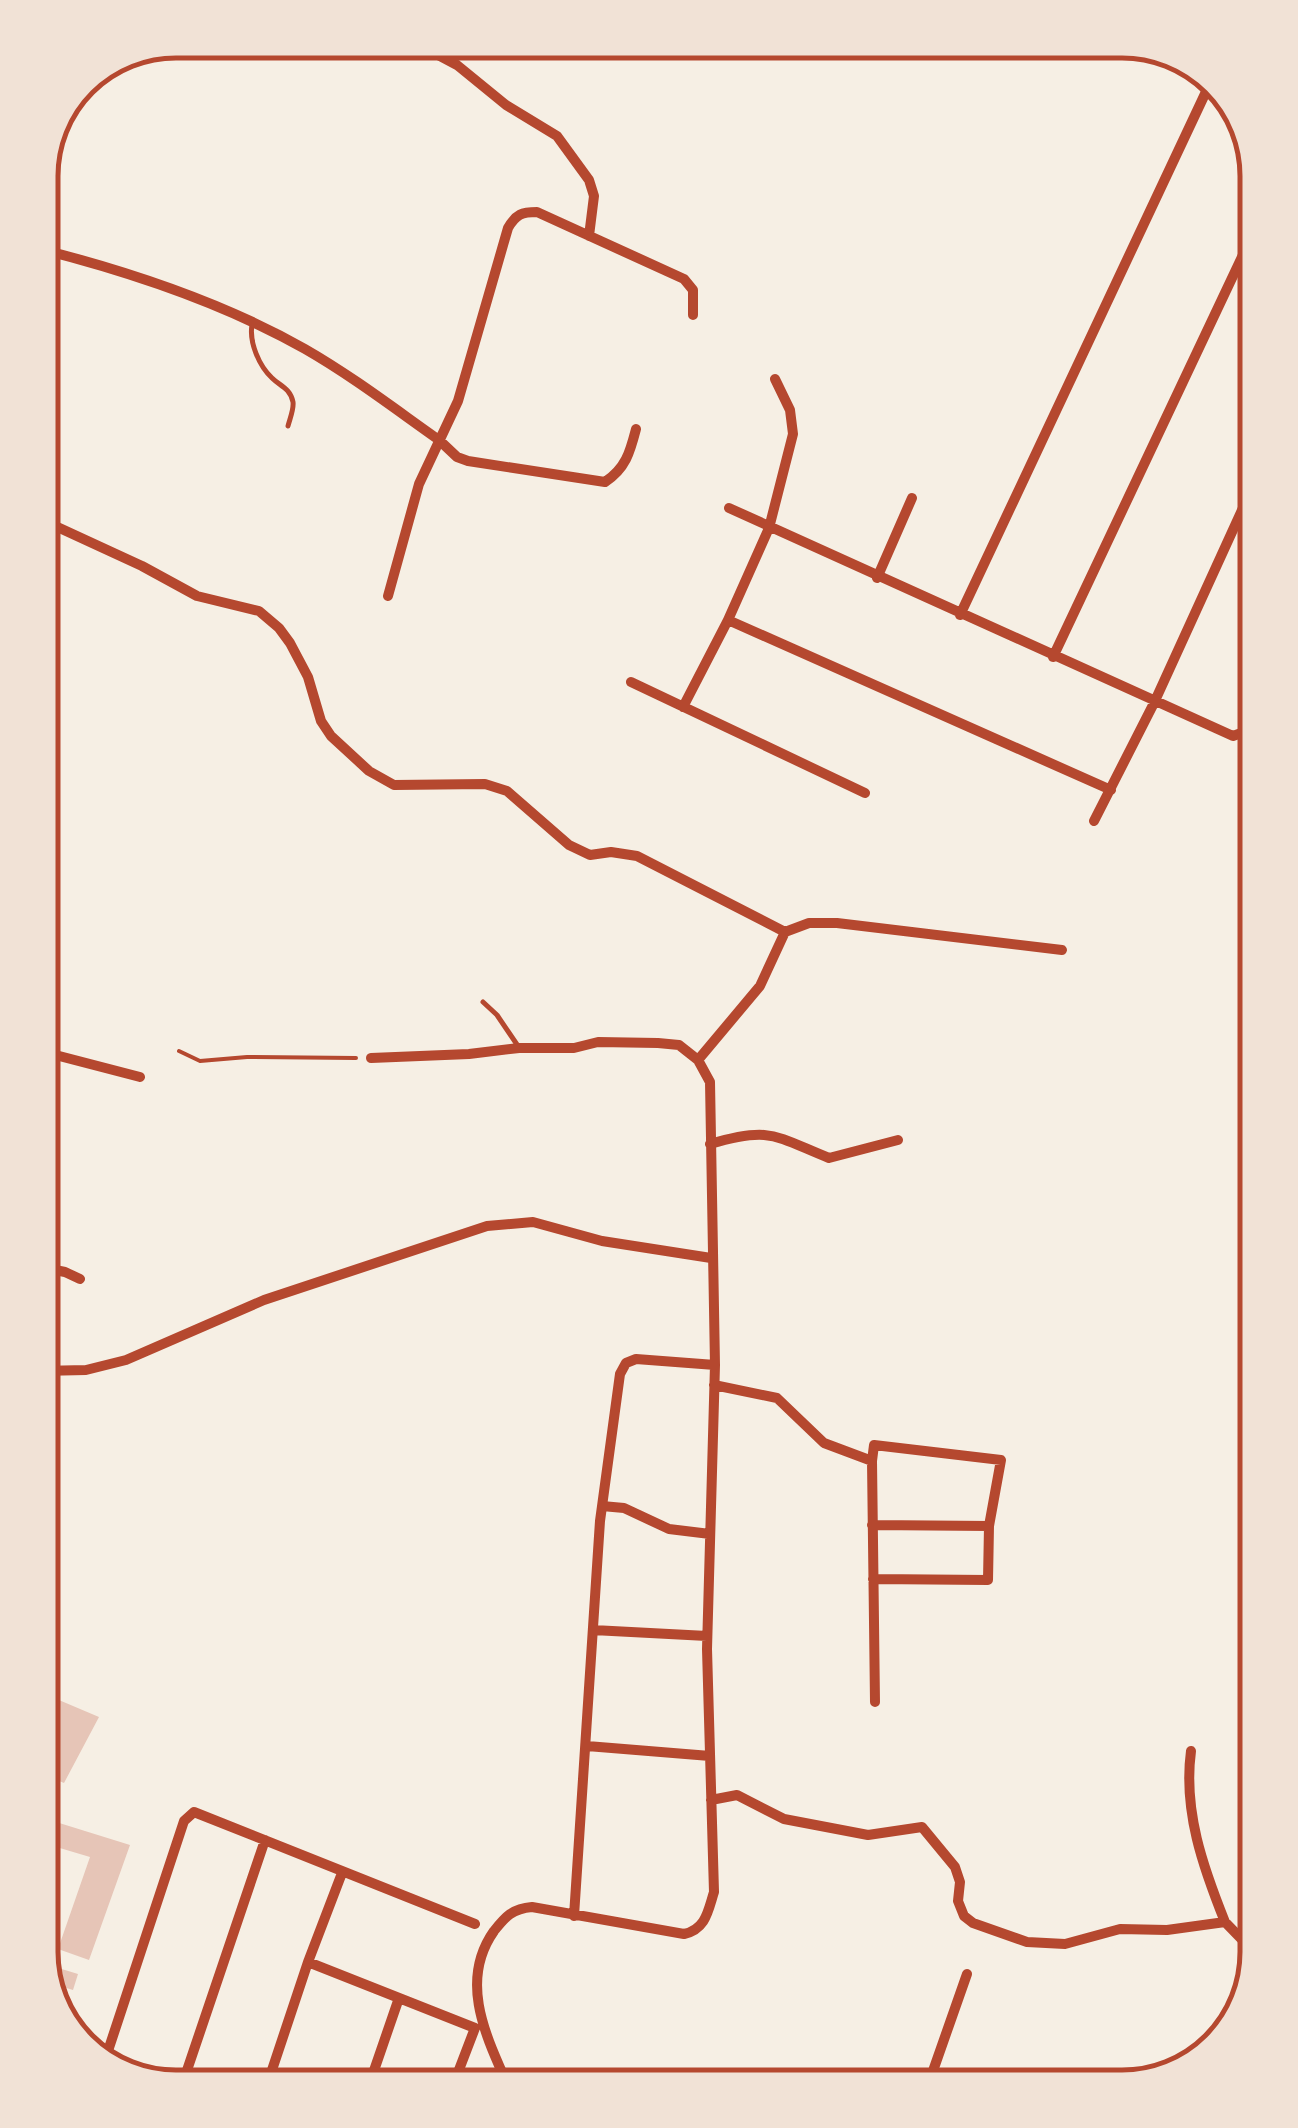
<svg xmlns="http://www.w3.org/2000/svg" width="1298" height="2128" viewBox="0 0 1298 2128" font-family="'Fira Sans',sans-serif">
	<rect width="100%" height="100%" fill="#f6efe4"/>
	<path fill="#e6c5b7" d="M40 1692 99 1717 64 1783 40 1773Z
		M40 1817 130 1845 89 1960 58 1949 90 1857 53 1846 48 1862 52 1864 40 1897Z
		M42 1963 78 1974 73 1990 47 1982Z
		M51 1999 64 2003 60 2019 54 2013Z"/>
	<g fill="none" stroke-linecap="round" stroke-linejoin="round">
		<path stroke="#b5482f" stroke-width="4" d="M179 1051 200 1061 247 1057 356 1058"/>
		<path stroke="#b5482f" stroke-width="5" d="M252 325C249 342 259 366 272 378 280 386 290 388 293 402 294 409 290 418 288 426
			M483 1002 497 1015 518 1046"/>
		<path stroke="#b5482f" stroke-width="10" d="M410 40 457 65 506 105 557 136 589 180 594 196 589 236
			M40 249C131 272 224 303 305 349 352 376 395 409 439 440L457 457 468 461 605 482C626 468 630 452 636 429
			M729 508 1233 736 1252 729 1258 715
			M40 519 142 566 197 596 259 611 279 628 290 643 308 677 321 721 331 736 369 771 394 785 485 784 507 791 569 845 590 855 611 852 637 856 785 932
			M877 578 912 498
			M388 596 419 484 458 401 508 228C516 214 522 212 537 212L684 279 693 290V315
			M960 615 1212 79
			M728 620 1111 790
			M1053 657 1258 223
			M631 682 865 793
			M683 707 728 620 769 528 793 434 790 410 775 379
			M1094 821 1154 703 1258 475
			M40 1051 140 1077
			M371 1058 469 1054 519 1048H574L598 1042 658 1043 679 1045 698 1060 710 1082 715 1365 707 1649 714 1892C708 1911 706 1929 684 1934L532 1907C512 1909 506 1916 494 1931 458 1982 487 2038 509 2088
			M698 1060 760 986 785 932 809 923H837L1062 950
			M710 1144C771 1126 774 1136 829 1158L898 1140
			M40 1267 65 1272 80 1279
			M40 1371 86 1370 126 1360 264 1300 487 1226 533 1222 602 1241 711 1258
			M714 1385 777 1398 824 1443 872 1461 875 1702
			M872 1461 874 1445 1001 1460 989 1526
			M602 1506 624 1508 669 1529 710 1534
			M872 1525 989 1526 988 1580 873 1579
			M593 1630 707 1636
			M587 1746 710 1756
			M1191 1751C1183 1811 1203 1867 1225 1922
			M711 1800 737 1795 784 1819 868 1835 922 1827 955 1867 960 1882 958 1901 964 1916 973 1923 1027 1942 1065 1944 1120 1929 1167 1930 1225 1922 1257 1955
			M574 1916 600 1521 620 1374 626 1363 636 1359 715 1365
			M308 1962 475 2028 452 2088
			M103 2066 184 1821 194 1812 475 1924
			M162 2086 172 2088
			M181 2088 265 1840
			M266 2088 308 1962 342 1873
			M368 2088 399 1998
			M927 2088 967 1974"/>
	</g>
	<path d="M0 0H1298V2128H0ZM176 58H1122A118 118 0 0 1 1240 176V1952A118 118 0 0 1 1122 2070H176A118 118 0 0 1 58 1952V176A118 118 0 0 1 176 58Z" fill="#f1e2d6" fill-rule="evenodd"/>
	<path fill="none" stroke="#b5482f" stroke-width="5" d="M176 58H1122A118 118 0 0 1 1240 176V1952A118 118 0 0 1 1122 2070H176A118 118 0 0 1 58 1952V176A118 118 0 0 1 176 58Z"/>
</svg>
